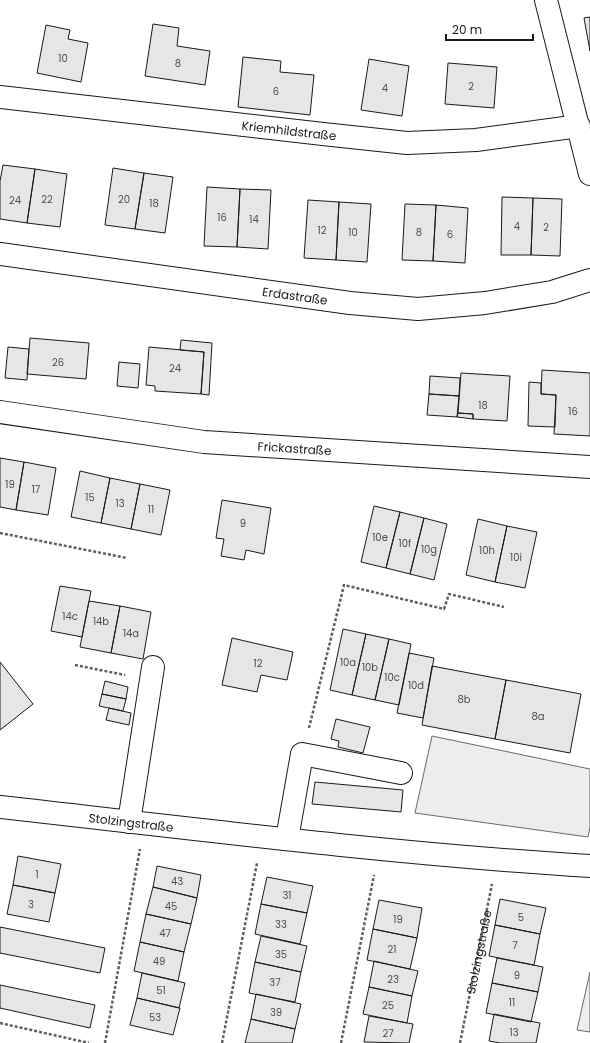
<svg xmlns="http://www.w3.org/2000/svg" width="590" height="1043" viewBox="0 0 590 1043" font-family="Poppins,sans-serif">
	<rect width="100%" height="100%" fill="#fff"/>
	<path fill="#ededed" stroke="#6a6a6a" d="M432 736 590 769V827L588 837 415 813Z
		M590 972V1032L577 1030Z"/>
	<path fill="#e6e6e6" stroke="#1a1a1a" d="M590 17V51L584 18Z
		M153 24 179 28 177 46 210 51 205 85 145 76Z
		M46 25 70 30 68 39 88 43 81 82 37 73Z
		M243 57 281 61 280 72 314 75 310 115 238 107Z
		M369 59 409 66 402 116 361 110Z
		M448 63 497 67 494 108 445 104Z
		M3 165 35 169 27 223 0 219V181Z
		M113 168 144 173 135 229 105 225Z
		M35 169 67 174 60 227 27 223Z
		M144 173 173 177 165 233 135 229Z
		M207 187 240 189 237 247 204 246Z
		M240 189 271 190 268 249 237 247Z
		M502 197 533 198 531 255H501Z
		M533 198 562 199 560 256 531 255Z
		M308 200 339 202 336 260 304 258Z
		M339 202 371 204 367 262 336 260Z
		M405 204 436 205 433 261 402 260Z
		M436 205 468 208 465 263 433 261Z
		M30 338 89 343 86 379 27 374Z
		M181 340 212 343 209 395 201 394 204 352 180 350Z
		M8 347 29 349 27 380 5 378Z
		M149 347 204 352 201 394 155 391V386L146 385Z
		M119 362 140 364 138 388 117 386Z
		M542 370 590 373V436L554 434 556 395 541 394Z
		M461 373 510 376 507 421 473 419V414L458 413Z
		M430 376 460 378 459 396 429 394Z
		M529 382 541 383V394L556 395 555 427 528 426Z
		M429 394 459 396 457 417 427 415Z
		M458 413 473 414V419L457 417Z
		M0 458 24 462 16 510 0 507Z
		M24 462 56 468 48 515 16 510Z
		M80 471 110 478 101 523 71 517Z
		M110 478 140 484 131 529 101 523Z
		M140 484 170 490 161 535 131 529Z
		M222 500 271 508 264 554 246 550 244 560 221 556 224 539 216 538Z
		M374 506 400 512 386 568 361 562Z
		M400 512 424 518 410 574 386 568Z
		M424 518 447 524 434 580 410 574Z
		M478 519 507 526 495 582 466 575Z
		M507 526 537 532 525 588 495 582Z
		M60 586 91 591 82 637 51 631Z
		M89 601 120 606 111 653 80 647Z
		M120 606 151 612 143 659 111 653Z
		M343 629 366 634 352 695 330 690Z
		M366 634 389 639 375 700 352 695Z
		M232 638 293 652 287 680 261 675 257 692 222 685Z
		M389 639 411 644 399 705 375 700Z
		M409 653 434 658 423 718 397 713Z
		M0 662 33 704 0 730Z
		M432 666 506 680 495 739 422 725Z
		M506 680 581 694 570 753 495 739Z
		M105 681 128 687 126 699 102 694Z
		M102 694 126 699 123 711 99 706Z
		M109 708 131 713 129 725 106 720Z
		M336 719 370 727 363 753 338 747 339 741 331 739Z
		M315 782 403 790 401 812 312 804Z
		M18 856 61 864 55 893 13 885Z
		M157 866 201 875 197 898 153 887Z
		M267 877 313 886 307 913 261 904Z
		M13 885 55 893 49 922 7 914Z
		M153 887 197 898 191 924 146 914Z
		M500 899 546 908 540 934 495 925Z
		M379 900 422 908 417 938 373 929Z
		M261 904 307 913 300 944 255 934Z
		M146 914 191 924 184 952 140 942Z
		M495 925 540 934 534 965 489 956Z
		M0 927 105 948 100 973 0 953Z
		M373 929 417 938 410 969 367 960Z
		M261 936 307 946 301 972 255 962Z
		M140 942 184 952 178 981 134 971Z
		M497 958 543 967 538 992 492 983Z
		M374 961 418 971 412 996 369 987Z
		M255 962 301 972 295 1002 249 993Z
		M142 973 185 983 179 1008 137 998Z
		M492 983 538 992 531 1022 486 1013Z
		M0 985 95 1005 90 1028 0 1008Z
		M369 987 412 996 407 1023 363 1014Z
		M256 994 301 1004 295 1029 251 1019Z
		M137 998 180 1008 173 1035 130 1025Z
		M494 1014 540 1023 536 1043H500L489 1041Z
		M369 1016 413 1024 409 1043 364 1042Z
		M251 1019 295 1029 292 1043H245Z"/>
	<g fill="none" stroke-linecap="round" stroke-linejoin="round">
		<defs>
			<g id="minor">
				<path d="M546 0 590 174"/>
				<path id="s2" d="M0 97 323 134 407 143 476 140 579 126"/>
				<path id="s3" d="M0 254 350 303 418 309 485 303 552 292 590 280"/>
				<path id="s4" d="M0 412 204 442 590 467"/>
				<path id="s5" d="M0 807C196 829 393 854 590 866"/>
				<path d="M129 822 153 667"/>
				<path d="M287 839 302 754 401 773"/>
			</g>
		</defs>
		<use href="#minor" stroke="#1a1a1a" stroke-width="24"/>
		<g stroke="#5f5f5f" stroke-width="2.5" stroke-dasharray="3 2" stroke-linecap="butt">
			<path d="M0 533 127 558"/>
			<path d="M75 665 125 675"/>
			<path d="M309 728 344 585 444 609 449 594 504 607"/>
			<path d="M0 1023 89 1043"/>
			<path d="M105 1043 140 849"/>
			<path d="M222 1043 257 863"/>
			<path d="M341 1043 374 875"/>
			<path id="s1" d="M460 1043 492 884"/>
		</g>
		<use href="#minor" stroke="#fff" stroke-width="22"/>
	</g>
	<g text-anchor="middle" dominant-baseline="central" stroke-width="3" stroke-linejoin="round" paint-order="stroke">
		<g font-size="10" fill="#4d4d4d">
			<text x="63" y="58">10</text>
			<text x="178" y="63">8</text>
			<text x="471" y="86">2</text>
			<text x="385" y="88">4</text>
			<text x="276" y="91">6</text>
			<text x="47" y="199">22</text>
			<text x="124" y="199">20</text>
			<text x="15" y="200">24</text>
			<text x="154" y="203">18</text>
			<text x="222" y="217">16</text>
			<text x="254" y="219">14</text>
			<text x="517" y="226">4</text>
			<text x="546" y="227">2</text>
			<text x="322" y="230">12</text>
			<text x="353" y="232">10</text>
			<text x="419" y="232">8</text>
			<text x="450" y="234">6</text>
			<text x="58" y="362">26</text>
			<text x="175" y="368">24</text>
			<text x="483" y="405">18</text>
			<text x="573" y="411">16</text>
			<text x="10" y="484">19</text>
			<text x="36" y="489">17</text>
			<text x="90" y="497">15</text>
			<text x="120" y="503">13</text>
			<text x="151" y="509">11</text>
			<text x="243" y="523">9</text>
			<text x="380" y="537">10e</text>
			<text x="405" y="543">10f</text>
			<text x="429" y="549">10g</text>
			<text x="487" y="550">10h</text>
			<text x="516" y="557">10i</text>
			<text x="70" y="616">14c</text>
			<text x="101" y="621">14b</text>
			<text x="131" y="633">14a</text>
			<text x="348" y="662">10a</text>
			<text x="258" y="663">12</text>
			<text x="370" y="667">10b</text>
			<text x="392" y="677">10c</text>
			<text x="416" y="685">10d</text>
			<text x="464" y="699">8b</text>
			<text x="538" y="716">8a</text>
			<text x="37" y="874">1</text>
			<text x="177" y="881">43</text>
			<text x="287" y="895">31</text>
			<text x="31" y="904">3</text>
			<text x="171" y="906">45</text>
			<text x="521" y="917">5</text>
			<text x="398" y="919">19</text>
			<text x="281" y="924">33</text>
			<text x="165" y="933">47</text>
			<text x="515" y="945">7</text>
			<text x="392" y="949">21</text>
			<text x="281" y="954">35</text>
			<text x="159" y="961">49</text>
			<text x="517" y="975">9</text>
			<text x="393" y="979">23</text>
			<text x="275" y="982">37</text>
			<text x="161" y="990">51</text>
			<text x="512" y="1002">11</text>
			<text x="388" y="1005">25</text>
			<text x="276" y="1012">39</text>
			<text x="155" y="1017">53</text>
			<text x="514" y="1032">13</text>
			<text x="388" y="1033">27</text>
		</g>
		<g font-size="12" fill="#1a1a1a" stroke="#fff">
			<text stroke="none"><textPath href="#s2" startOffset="291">Kriemhildstraße</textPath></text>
			<text stroke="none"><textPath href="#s3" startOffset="298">Erdastraße</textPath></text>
			<text stroke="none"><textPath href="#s4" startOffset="297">Frickastraße</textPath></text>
			<text stroke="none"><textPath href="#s5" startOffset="132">Stolzingstraße</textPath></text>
			<text stroke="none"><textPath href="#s1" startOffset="93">Stolzingstraße</textPath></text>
		</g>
	</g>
	<path d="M446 34v6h87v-6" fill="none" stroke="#1a1a1a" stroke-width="2"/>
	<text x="452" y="34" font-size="12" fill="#1a1a1a" stroke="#ffffff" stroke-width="3" paint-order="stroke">20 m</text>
</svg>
